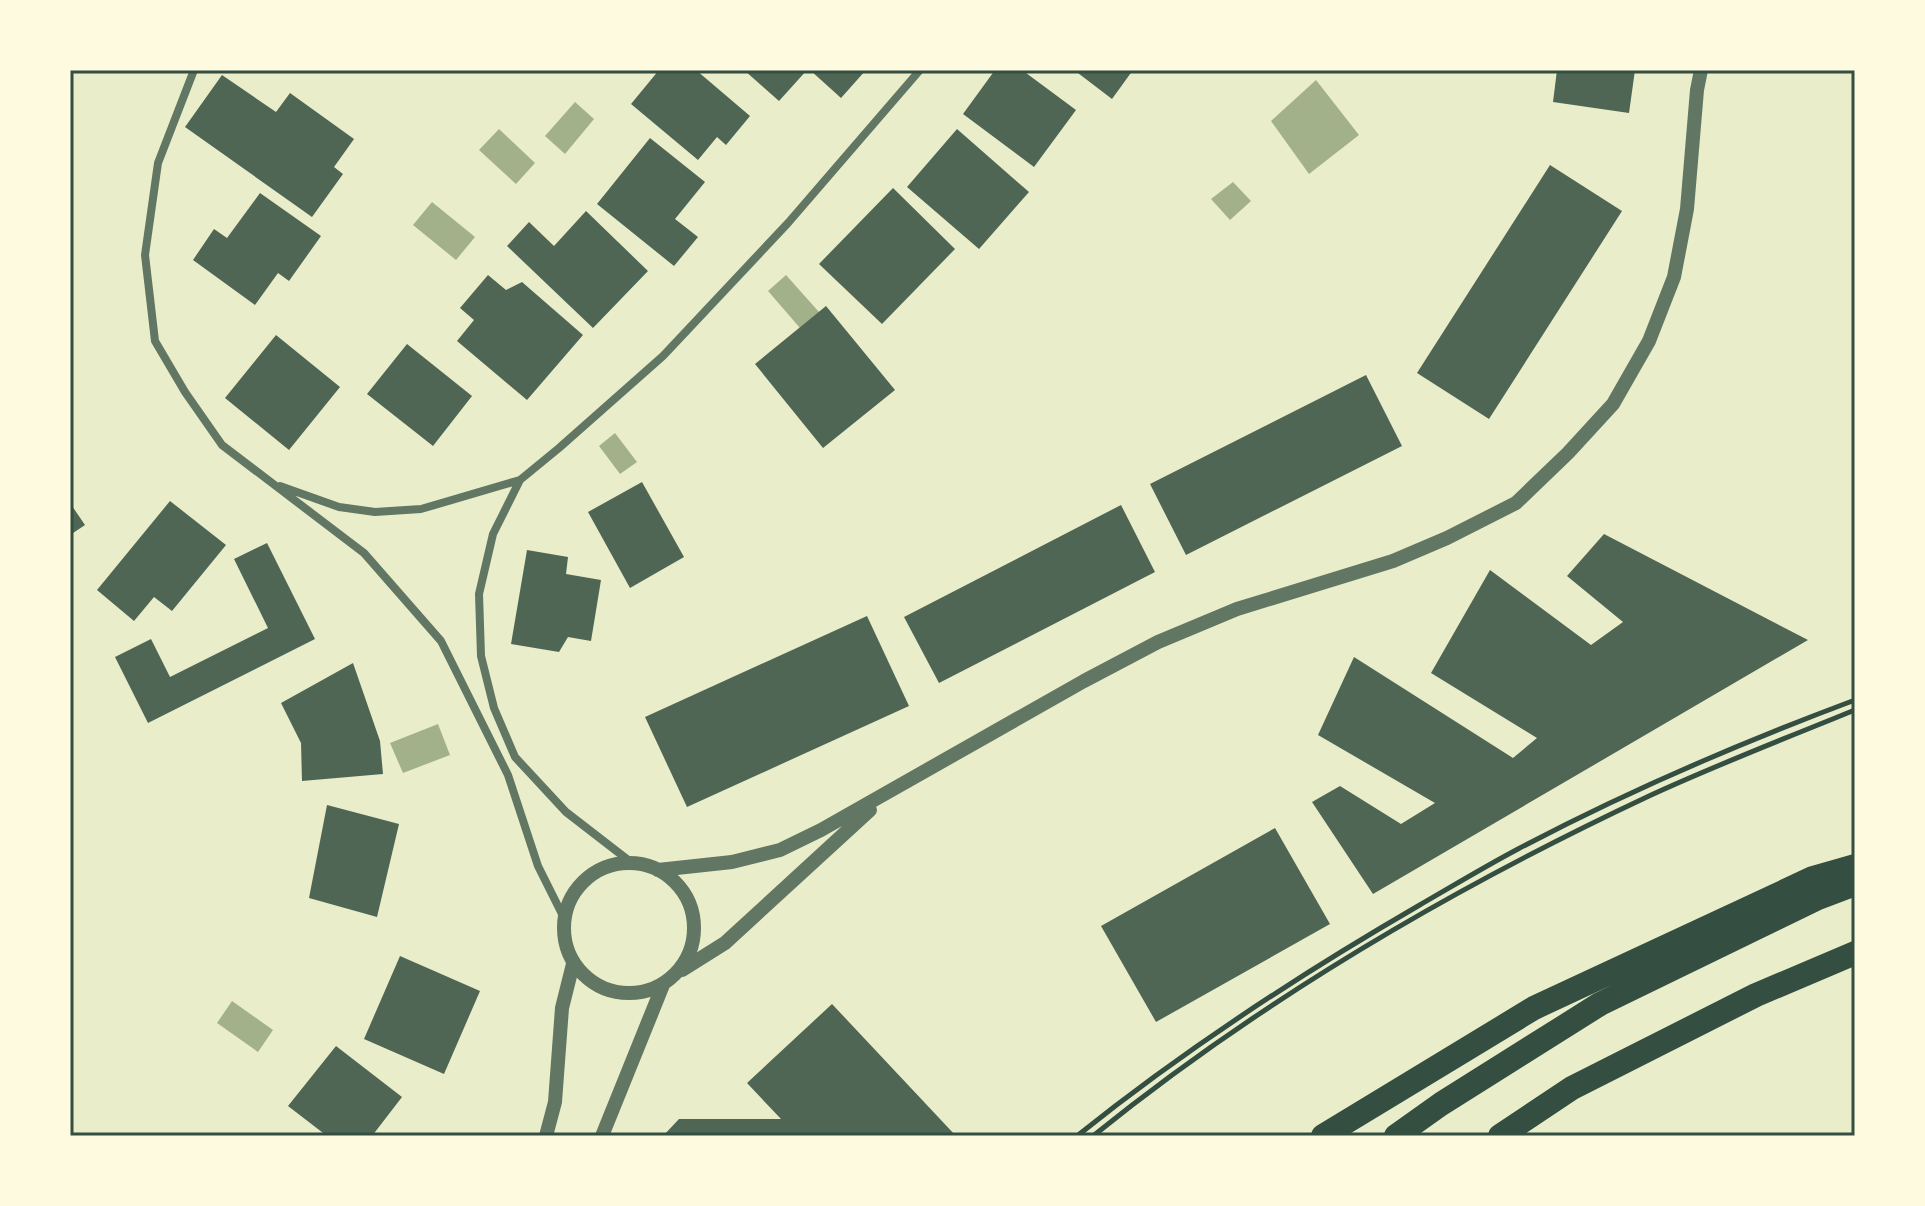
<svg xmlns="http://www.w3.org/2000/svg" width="1925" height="1206" viewBox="0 0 1925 1206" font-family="'Nunito Sans',sans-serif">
	<rect width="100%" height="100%" fill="#e9edc9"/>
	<path fill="#a3b18a" d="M1316 80 1359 135 1309 174 1271 121Z
		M575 102 594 119 565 154 545 136Z
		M499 129 535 163 516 184 479 150Z
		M1233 182 1251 201 1230 220 1211 199Z
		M432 202 475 237 456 260 413 225Z
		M786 275 819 312 800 328 768 291Z
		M615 433 637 462 620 474 599 446Z
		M438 724 450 755 403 773 390 743Z
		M232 1001 273 1030 258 1052 217 1023Z"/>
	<path fill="#4f6655" d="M659 70H696L750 116 726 145 717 137 698 160 631 104Z
		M744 70H807L779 101Z
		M810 70H866L841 98Z
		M995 70H1022L1076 110 1034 167 963 114Z
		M1074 70H1133L1112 99Z
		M1557 70H1635L1629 113 1553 102Z
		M222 75 276 112 290 93 354 139 334 167 343 174 312 217 185 127Z
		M957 129 1029 192 979 249 907 187Z
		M650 138 705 182 675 219 698 237 674 266 597 204Z
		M1550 165 1622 211 1489 419 1417 373Z
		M893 188 955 249 882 324 819 264Z
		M260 193 321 236 289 281 278 273 255 305 193 260 214 229 227 238Z
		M586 211 648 271 593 328 507 246 529 222 554 246Z
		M488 275 506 290 522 282 583 335 527 400 457 341 474 320 460 308Z
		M826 306 895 390 823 448 755 364Z
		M276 335 340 387 289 450 225 398Z
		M407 344 472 396 433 446 367 394Z
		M1366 375 1402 446 1186 555 1150 484Z
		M642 482 684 557 630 588 588 512Z
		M170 501 226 545 172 611 154 597 134 621 97 590Z
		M70 503 85 525 70 535Z
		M1121 505 1155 572 939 683 904 617Z
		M1604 534 1808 640 1373 894 1312 802 1340 786 1401 824 1435 803 1318 735 1354 657 1513 758 1537 738 1431 673 1490 570 1591 645 1623 622 1567 576Z
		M267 543 315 639 148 723 115 657 151 639 170 677 268 628 234 559Z
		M527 550 568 557 566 574 601 580 591 641 568 637 559 652 511 644Z
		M867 616 909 706 687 807 645 717Z
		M353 663 380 741 383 774 302 781 301 743 281 703Z
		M327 805 399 824 377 917 309 898Z
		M1275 828 1330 924 1156 1022 1101 926Z
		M400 956 480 991 444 1074 364 1039Z
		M832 1004 956 1136H663L679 1119H781L747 1083Z
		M336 1046 402 1097 372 1136H327L288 1106Z"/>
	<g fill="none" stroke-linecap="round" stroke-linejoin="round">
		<path stroke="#344e41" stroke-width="5" d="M1077 1136C1184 1050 1299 975 1418 906 1451 887 1484 867 1518 849 1626 792 1740 743 1855 700
			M1093 1136C1260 1001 1455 887 1649 796 1716 765 1786 738 1855 710"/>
		<path stroke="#617663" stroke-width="8" d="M194 70 158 163 145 255 155 341 185 392 222 445 364 553 441 641 508 775 538 866 564 918
			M520 480 493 534 479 594 481 656 494 708 515 757 566 812 632 863
			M280 486 339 507 375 512 421 509 520 480 559 448 663 356 788 223 920 70"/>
		<path stroke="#617663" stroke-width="14" d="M564 928a65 65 0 1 1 130 0a65 65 0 1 1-130 0Z
			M658 870 732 862 780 850 821 830 1084 681 1158 642 1237 609 1393 561 1447 538 1516 503 1568 453 1613 404 1649 341 1674 277 1687 209 1697 90 1701 70
			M682 970 725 943 870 810
			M546 1136 555 1102 562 1008 573 964
			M602 1136 663 985"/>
		<path stroke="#344e41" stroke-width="24" d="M1323 1136 1534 1008 1813 878 1855 866
			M1396 1136 1441 1104 1600 1004 1818 898 1855 884
			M1500 1136 1572 1088 1756 995 1855 953"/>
	</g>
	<rect width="1925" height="1206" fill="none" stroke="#fefae0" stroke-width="144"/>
	<rect x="72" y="72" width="1781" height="1062" fill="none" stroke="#344e41" stroke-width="3"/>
</svg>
